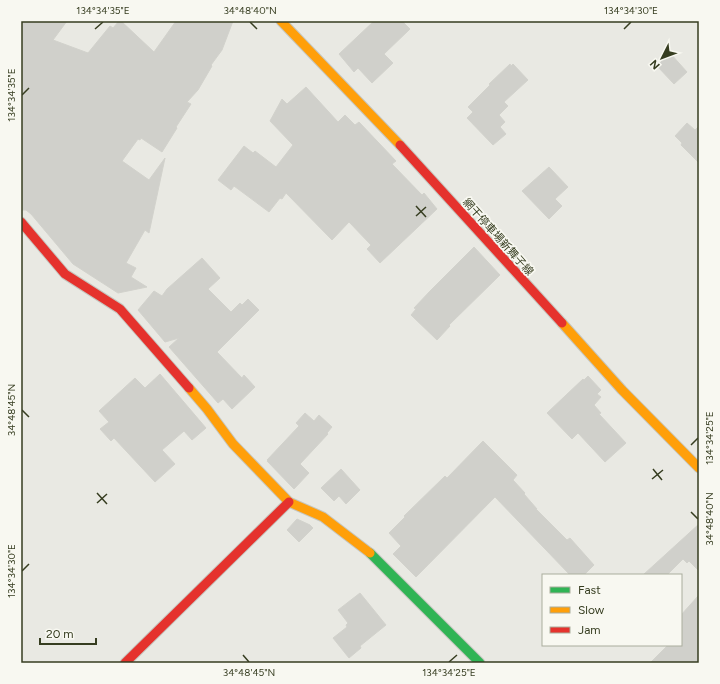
<svg xmlns="http://www.w3.org/2000/svg" width="720" height="684" viewBox="0 0 720 684" font-family="Figtree,'Noto Sans JP',sans-serif">
	<rect width="100%" height="100%" fill="#e9e9e3"/>
	<path fill="#d0d0cb" stroke="#d2d2cc" d="M21 21H67L53 40 88 53 110 26 113 28 119 21H121L154 52 176 21H233L222 50 211 65 212 66 198 90 187 102 191 104 176 127 177 128 162 152 141 138 140 140 138 139 122 161 149 180 165 158 149 233 145 230 126 263 136 268 131 277 147 287 118 293 73 264 31 214 26 210H21Z
		M374 21H402L410 29 384 54 393 63 372 83 358 68 354 72 339 54Z
		M670 53 687 72 674 84 657 66Z
		M510 64 511 66 513 64 528 80 504 102 508 106 499 115 505 122 500 127 506 134 493 145 467 118 473 112 468 107 490 85 489 84Z
		M306 87 338 122 345 115 355 125 359 122 396 161 392 164 422 195 424 193 437 209 380 263 367 249 371 245 349 222 332 240 286 193 282 199 280 198 269 212 234 186 231 190 218 180 244 146 253 153 255 151 276 167 293 145 270 121 282 99 287 104Z
		M687 123 695 130 699 126V163L681 145 682 143 675 136Z
		M549 167 568 187 555 199 562 206 549 219 522 191Z
		M474 247 500 275 449 325 450 326 437 340 411 315 416 309 414 308 431 290Z
		M202 258 220 278 208 289 231 312 240 303 242 305 248 299 259 310 217 352 242 378 244 375 255 387 232 409 223 399 218 403 169 347 179 338 165 342 138 310 154 291 162 296 167 289Z
		M160 374 206 428 192 440 184 431 162 450 175 464 155 482 114 438 111 441 100 429 109 422 99 411 135 378 145 388Z
		M588 376 601 390 597 394 601 397 594 405 601 413 599 414 626 443 605 462 578 433 572 439 547 413 583 379 584 380Z
		M305 413 314 421 319 415 332 427 327 433 328 434 300 464 309 473 294 489 267 461 268 460H267L299 426 296 423Z
		M483 441 517 475 513 480 525 493 524 494 537 509H536L567 540 570 538 594 565 584 575H570L495 497 416 577 393 554 401 546 389 533 405 517 404 516 445 476 447 478Z
		M341 469 360 490 346 504 339 496 334 501 321 488Z
		M297 519 310 525 313 528 299 542 287 530Z
		M699 524V571L689 561 687 563 683 559 667 575H643Z
		M360 593 386 625 360 646 361 648 349 658 333 638 347 627 346 625 348 623 338 610Z
		M699 595V663H650L668 645H681V615Z"/>
	<g fill="none" stroke-linecap="round" stroke-linejoin="round">
		<defs>
			<path id="fast" d="M370 553 480 663"/>
			<path id="slow" d="M281 21 400 145
				M562 323 622 390 699 468
				M189 388 207 409 233 444 289 502 323 517 370 553"/>
			<path id="jam" d="M400 145 562 323
				M21 222 65 274 120 309 189 388
				M125 663 289 502"/>
		</defs>
		<use href="#fast" stroke="#c5c6bf" stroke-width="11"/>
		<use href="#slow" stroke="#c5c6bf" stroke-width="11"/>
		<use href="#jam" stroke="#c5c6bf" stroke-width="11"/>
		<use href="#fast" stroke="#30b455" stroke-width="9"/>
		<use href="#slow" stroke="#ff9f0a" stroke-width="9"/>
		<use href="#jam" stroke="#e5322d" stroke-width="9"/>
	</g>
	<path fill="none" stroke="#363d20" stroke-width="1.5" d="M250 22 257 29M95 29 103 22M624 29 631 22M22 95 29 88M416 206 426 217M416 216 426 207M22 410 29 417M691 445 698 438M653 469 662 480M652 479 663 470M97 493 107 504M97 503 107 494M691 512 698 519M22 571 29 564M243 655 249 662M449 662 457 655"/>
	<g text-anchor="middle" dominant-baseline="central" stroke-width="3.5" stroke-linejoin="round" paint-order="stroke">
		<g font-size="11" fill="#363d20" stroke="#f8f8f1">
			<text transform="translate(498 237) rotate(48)">網干停車場新舞子線</text>
		</g>
	</g>
	<rect width="720" height="684" fill="none" stroke="#f8f8f1" stroke-width="44"/>
	<rect x="542" y="574" width="140" height="72" fill="#f8f8f1" stroke="#aaad9d"/>
	<rect x="550" y="587" width="20" height="6" fill="#30b455" stroke="#aaad9d"/>
	<text x="578" y="594" font-size="12" fill="#363d20">Fast</text>
	<rect x="550" y="607" width="20" height="6" fill="#ff9f0a" stroke="#aaad9d"/>
	<text x="578" y="614" font-size="12" fill="#363d20">Slow</text>
	<rect x="550" y="627" width="20" height="6" fill="#e5322d" stroke="#aaad9d"/>
	<text x="578" y="634" font-size="12" fill="#363d20">Jam</text>
	<g transform="translate(662 58) rotate(228)" stroke="#f8f8f1" stroke-width="3" paint-order="stroke">
	<path d="M0-3L7 15L0 10L-7 15Z" fill="#363d20"/>
	<text y="-6" font-size="11" font-weight="bold" text-anchor="middle" fill="#363d20">N</text>
	</g>
	<path d="M40 638v6h56v-6" fill="none" stroke="#363d20" stroke-width="2"/>
	<text x="46" y="638" font-size="12" fill="#363d20" stroke="#f8f8f1" stroke-width="3" paint-order="stroke">20 m</text>
	<rect x="22" y="22" width="676" height="640" fill="none" stroke="#363d20" stroke-width="1.5"/>
	<g font-size="10" text-anchor="middle" fill="#363d20">
		<text x="103" y="14">134°34'35"E</text>
		<text x="250" y="14">34°48'40"N</text>
		<text x="631" y="14">134°34'30"E</text>
		<text transform="translate(11 95) rotate(-90)" y="4">134°34'35"E</text>
		<text transform="translate(11 410) rotate(-90)" y="4">34°48'45"N</text>
		<text transform="translate(709 438) rotate(-90)" y="4">134°34'25"E</text>
		<text transform="translate(709 519) rotate(-90)" y="4">34°48'40"N</text>
		<text transform="translate(11 571) rotate(-90)" y="4">134°34'30"E</text>
		<text x="249" y="676">34°48'45"N</text>
		<text x="449" y="676">134°34'25"E</text>
	</g>
</svg>
